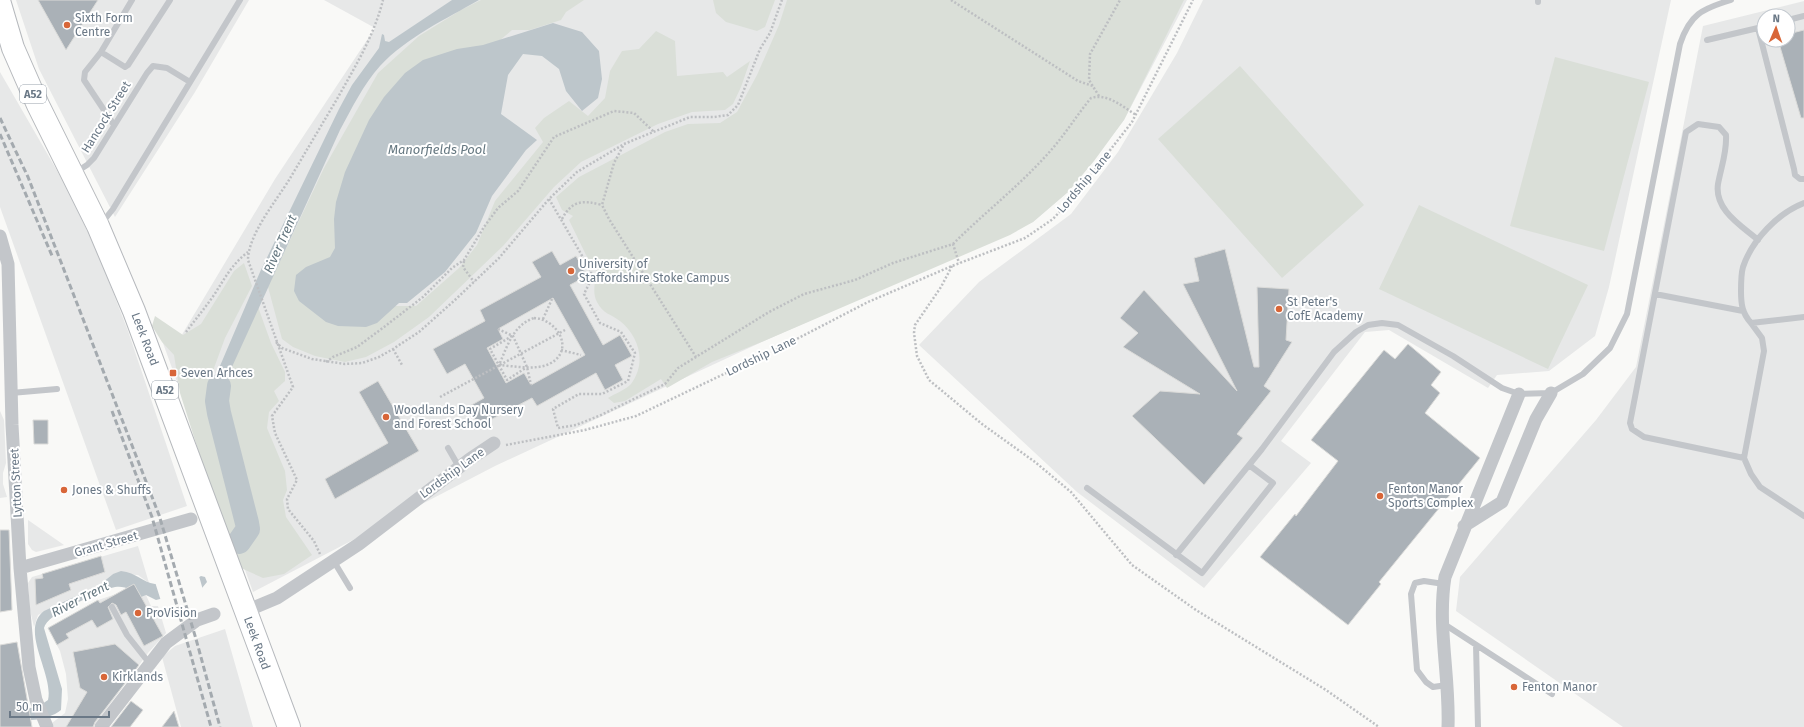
<svg xmlns="http://www.w3.org/2000/svg" width="1804" height="727" viewBox="0 0 1804 727" font-family="'Fira Sans',sans-serif">
	<rect width="100%" height="100%" fill="#f9f9f7"/>
	<path fill="#e7e8e8" fill-rule="evenodd" d="M16 0H249L195 92 115 217 39 69Z
		M324 0H1187L1124 120 1068 192 1033 222 764 341 495 466 253 592 155 321 180 338 275 179 375 28Z
		M1203 0H1671L1609 287 1595 336 1549 371 1497 375 1488 388 1389 330 1365 332 1281 441 1311 463 1204 588 1077 492 919 345 979 282 1071 214 1118 152 1177 53Z
		M1804 1V727H1623L1456 611 1460 577 1596 420 1636 367 1703 26ZM1764 16H1788V40H1764Z
		M0 72 70 193 102 264 128 331 187 506 116 530 0 207Z
		M0 411 4 420 6 463 3 473V484L7 497 0 498Z
		M28 520 64 545 36 552 32 550 28 544Z
		M138 546 149 583 138 575 113 574 98 586 38 615 34 627 30 610 28 583 32 577Z
		M134 584 146 595 151 606H158L166 633 148 653 93 727H54L52 723 65 713 68 699 66 674 60 651 48 628 98 600 116 594Z
		M225 629 253 727H181L162 657 175 646Z"/>
	<path fill="#dadfd8" d="M481 0H584L566 12 561 20 530 30H512L499 41 360 306H416L459 268 477 245 495 201 543 142 535 128 544 118 569 101 588 116 605 98 610 71 622 51 639 49 656 31 675 41 677 76 723 72 727 77 750 61 741 87 733 104 725 110 692 112 658 124 581 162 554 187 503 246 429 317 394 342 366 357 345 362 315 356 293 347 282 339 268 287 324 168 378 73 419 36 461 10Z
		M713 0H775L765 27 757 31 726 22 716 13Z
		M787 0H1184L1124 120 1094 161 1068 192 1033 222 1010 235 764 341 712 362 667 388 661 379 625 401 614 403 608 398C614 394 627 389 631 384 647 363 639 336 620 321 611 314 603 314 597 302 592 293 595 281 597 272L586 255 569 220 573 216 562 210 556 197 579 177 665 132 688 124 720 123 737 112 757 75 779 25Z
		M1555 57 1649 82 1604 251 1510 226Z
		M1240 66 1364 205 1282 278 1158 139Z
		M1419 205 1588 285 1548 369 1379 289Z
		M244 263 252 286 225 338 210 379 238 498 240 529 237 535 239 542H247L253 534 254 523 231 437 225 401V387L235 356 257 304 271 343 285 372V381L274 391 279 401 269 412 267 428 285 471 287 490 283 500 286 517 312 555 284 574 263 578 241 568 226 534 201 459 180 393 174 355 162 342 152 326 155 316 183 335 201 324 234 271Z"/>
	<path fill="#bdc6cb" d="M452 0H479C446 19 407 37 380 66 363 85 352 108 340 130L226 380 224 400 226 413 214 423 210 403 214 380 260 272 339 109 352 85 379 48 382 34 384 35 385 41 389 42Z
		M553 23 582 32 599 51 602 79 598 98 582 111 566 91 559 69 542 56 523 54 508 75 501 114 537 140 526 150 492 196 476 233 445 272 407 303H399L377 323 366 327 338 326 326 322 299 301 294 291 296 275 306 267 330 257 335 248 334 219 336 202 345 172 369 120 384 97 405 73 423 60 457 49 483 45Z
		M121 571C137 573 142 582 155 584L196 579 201 576 205 577 207 582 202 588 160 599 156 600 146 595 141 597C131 590 124 584 111 588 97 594 47 613 44 628L62 689 61 710C53 717 34 722 24 719 16 716 8 712 0 708 18 710 33 711 48 700 54 674 19 630 44 611L98 586 113 574Z"/>
	<path fill="#f9f9f7" d="M199 576 203 590 161 601 155 582 195 578Z"/>
	<g fill="none" stroke-linecap="round" stroke-linejoin="round">
		<path stroke="#bdc6cb" stroke-width="24" d="M219 386 217 401 219 413 247 523 248 529 239 542"/>
	</g>
	<path fill="#aab1b7" stroke="#dbdbd9" fill-rule="evenodd" d="M38 0H98L66 50Z
		M1804 30V118H1801L1778 40H1788V34Z
		M1225 249 1254 367H1259L1257 287 1289 289 1286 340 1292 342 1264 386 1271 391 1237 434 1243 438 1204 485 1132 416 1160 391 1200 394 1123 347 1138 333 1120 318 1144 290 1237 391 1183 284 1199 281 1194 258Z
		M552 251 560 265 576 256 587 276 570 285 603 345 620 335 632 356 615 365 623 380 605 390 596 373 537 406 532 398 479 426 468 407 484 398 465 364 447 374 433 349 485 321 480 310 541 277 532 262ZM553 298 585 355 531 385 524 373 506 383 487 348 503 339 498 329Z
		M1408 344 1441 372 1431 385 1440 393 1425 413 1480 458 1379 582 1381 584 1348 625 1260 557 1295 514 1296 516 1338 461 1311 440 1384 350 1395 359Z
		M378 381 419 451 335 499 325 479 388 443 359 392Z
		M33 420H48V444H34Z
		M0 530H9L12 610 0 612Z
		M101 556 105 572 69 584 71 590 36 605 35 579 43 578 42 574Z
		M134 584 163 636 144 646 126 612 121 615 116 605 112 603 108 607 113 619 97 628 92 620 66 634 69 638 57 645 48 628 98 600 100 603Z
		M17 642 32 727H0V645Z
		M115 644 139 665 95 722 93 727H66L87 692 80 688 73 652Z
		M131 701 143 710 130 727H111Z
		M174 711 179 727H162Z"/>
	<g fill="none" stroke-linecap="round" stroke-linejoin="round">
		<defs>
			<path id="trunk" d="M0 4 13 48 38 105 98 226 134 311 289 727"/>
		</defs>
		<use href="#trunk" stroke="#b6b9bd" stroke-width="24"/>
		<path stroke="#bdbfc2" stroke-width="2.5" stroke-dasharray="2 2" stroke-linecap="butt" d="M951 0 1078 81 1093 86
			M1099 96 1089 80 1090 54 1120 0
			M623 146 614 163 602 205 609 219 696 357
			M549 199 591 271V280L584 294 600 323 621 332 635 353 628 381 602 394H579L553 409 558 428 576 425 601 415 665 384 678 368 769 312 804 294 855 280 893 263 953 244 959 263
			M562 219C572 200 583 200 602 205
			M953 244C985 212 1022 184 1052 149 1066 133 1077 115 1091 98 1107 93 1122 106 1136 115
			M464 261 463 267 474 282
			M952 266 941 287 915 325 914 333 917 356 929 380 982 424 1035 462 1071 492 1132 565 1196 610 1326 690 1379 727
			M534 318C557 319 575 349 551 363 537 371 514 366 499 365 507 347 513 325 534 318Z
			M543 319 552 299
			M498 329 513 336 527 367 531 385
			M186 332C195 320 205 308 214 295 225 278 232 264 248 252
			M512 336 490 349 507 380 527 367
			M276 342 282 348 312 359 345 364 362 363 379 357 393 349 419 332 455 300 499 258 549 199 577 172 624 144 690 117H714L728 115 738 105 760 49 770 33 782 0
			M393 349 402 365
			M561 350 581 355
			M326 362 333 357 357 347 384 327 423 297 452 268 464 260 484 227 498 208 518 191 554 137 614 111 634 113 654 132
			M440 397 565 330
			M506 445 585 430 636 416 787 344 868 302 952 266 1025 238 1053 219 1075 195 1132 122 1193 0
			M320 554 314 541 288 509 287 499 297 480 275 433 272 416 293 387 248 260C248 235 276 201 289 180 305 153 321 126 337 99 355 67 374 36 383 0"/>
		<path stroke="#c3c6ca" stroke-width="6" d="M1538 0V2
			M1788 20 1804 16
			M1764 26 1758 28 1794 169 1795 175 1800 179H1804
			M1707 40 1758 28
			M101 52 125 67 128 65 170 0
			M114 125 84 80 85 72 101 52 132 0
			M76 172 87 165 94 158 147 73 153 66 167 68 190 82
			M1804 203C1778 213 1752 240 1743 267 1741 274 1741 284 1741 291 1741 304 1742 313 1751 323L1804 317
			M101 224 113 209 240 0
			M1655 294 1743 311
			M1751 323 1762 338 1764 351 1744 458 1751 474 1760 487 1804 516
			M11 393 57 389
			M448 448 459 467
			M1744 458 1644 437 1632 429 1630 423 1686 132 1698 124 1719 127 1726 135C1727 153 1721 167 1718 184 1714 210 1742 226 1758 240
			M1087 488 1202 573 1273 483 1249 465
			M1176 555 1262 449 1334 352 1356 332 1368 325 1382 323 1398 325 1453 356 1502 388 1519 394 1551 393 1583 374 1610 348 1627 314 1680 44C1690 14 1702 9 1731 0
			M333 560 350 588
			M1444 584 1424 581 1415 583 1411 594 1417 670 1426 682 1433 687 1447 685
			M112 607 127 635 150 664
			M1444 624 1552 694
			M1476 645 1478 727"/>
		<path stroke="#c3c6ca" stroke-width="13" d="M0 236 8 264 12 425 20 568 29 667 36 700 47 727
			M1464 526 1502 502 1536 419 1551 393
			M20 568 191 519
			M246 611 277 598 359 544 470 459 494 443
			M101 727 166 643 197 620 214 614
			M1448 727C1450 677 1437 626 1445 577L1519 394"/>
		<use href="#trunk" stroke="#fff" stroke-width="22"/>
		<path stroke="#a4aaaf" stroke-width="3" stroke-dasharray="6 3" stroke-linecap="butt" d="M0 118 28 177 159 515 196 639 220 727
			M0 134 53 258
			M112 411 152 517 211 727"/>
	</g>
	<g fill="#d86638" stroke="#fff" stroke-width="1.5">
		<circle cx="67" cy="25" r="4"/>
		<circle cx="571" cy="271" r="4"/>
		<circle cx="1279" cy="309" r="4"/>
		<rect x="169" y="369" width="8" height="8" rx="2"/>
		<circle cx="386" cy="417" r="4"/>
		<circle cx="64" cy="490" r="4"/>
		<circle cx="1380" cy="496" r="4"/>
		<circle cx="138" cy="613" r="4"/>
		<circle cx="104" cy="677" r="4"/>
		<circle cx="1514" cy="687" r="4"/>
	</g>
	<g text-anchor="middle" dominant-baseline="central" stroke-width="4" stroke-linejoin="round" paint-order="stroke">
		<g fill="#fff" stroke="#97a0aa" stroke-width="1">
			<rect x="20" y="85" width="26" height="18" rx="3"/>
			<rect x="152" y="381" width="26" height="18" rx="3"/>
		</g>
		<g font-size="11" font-weight="bold" fill="#6a7886">
			<text x="33" y="94">A52</text>
			<text x="165" y="390">A52</text>
		</g>
		<g font-size="12" fill="#6a7886" stroke="#fff" text-anchor="start">
			<text x="75" y="18">Sixth Form<tspan x="75" dy="14">Centre</tspan></text>
			<text x="579" y="264">University of<tspan x="579" dy="14">Staffordshire Stoke Campus</tspan></text>
			<text x="1287" y="302">St Peter's<tspan x="1287" dy="14">CofE Academy</tspan></text>
			<text x="181" y="373">Seven Arhces</text>
			<text x="394" y="410">Woodlands Day Nursery<tspan x="394" dy="14">and Forest School</tspan></text>
			<text x="1388" y="489">Fenton Manor<tspan x="1388" dy="14">Sports Complex</tspan></text>
			<text x="72" y="490">Jones &amp; Shuffs</text>
			<text x="146" y="613">ProVision</text>
			<text x="112" y="677">Kirklands</text>
			<text x="1522" y="687">Fenton Manor</text>
		</g>
		<g font-size="12" fill="#6a7886" stroke="#fff">
			<text transform="translate(106 117) rotate(-58)">Hancock Street</text>
			<text transform="translate(1084 182) rotate(-50)">Lordship Lane</text>
			<text transform="translate(145 339) rotate(69)">Leek Road</text>
			<text transform="translate(761 356) rotate(-26)">Lordship Lane</text>
			<text transform="translate(452 473) rotate(-36)">Lordship Lane</text>
			<text transform="translate(16 483) rotate(-93)">Lytton Street</text>
			<text transform="translate(106 544) rotate(-16)">Grant Street</text>
			<text transform="translate(257 643) rotate(70)">Leek Road</text>
		</g>
		<g font-size="13" font-style="italic" fill="#667881" stroke="#fff">
			<text x="437" y="149">Manorfields Pool</text>
			<text transform="translate(280 244) rotate(-66)">River Trent</text>
			<text transform="translate(80 599) rotate(-27)">River Trent</text>
		</g>
	</g>
	<g transform="translate(1776 28) rotate(2)"><circle r="19" fill="#ffffff" stroke="#c3c9cf"/>
	<path d="M0-3L7 15L0 10L-7 15Z" fill="#d86638"/>
	<text y="-6" font-size="11" font-weight="bold" text-anchor="middle" fill="#6a7886">N</text>
	</g>
	<path d="M10 711v6h99v-6" fill="none" stroke="#6a7886" stroke-width="2"/>
	<text x="16" y="711" font-size="12" fill="#6a7886" stroke="#ffffff" stroke-width="3" paint-order="stroke">50 m</text>
</svg>
